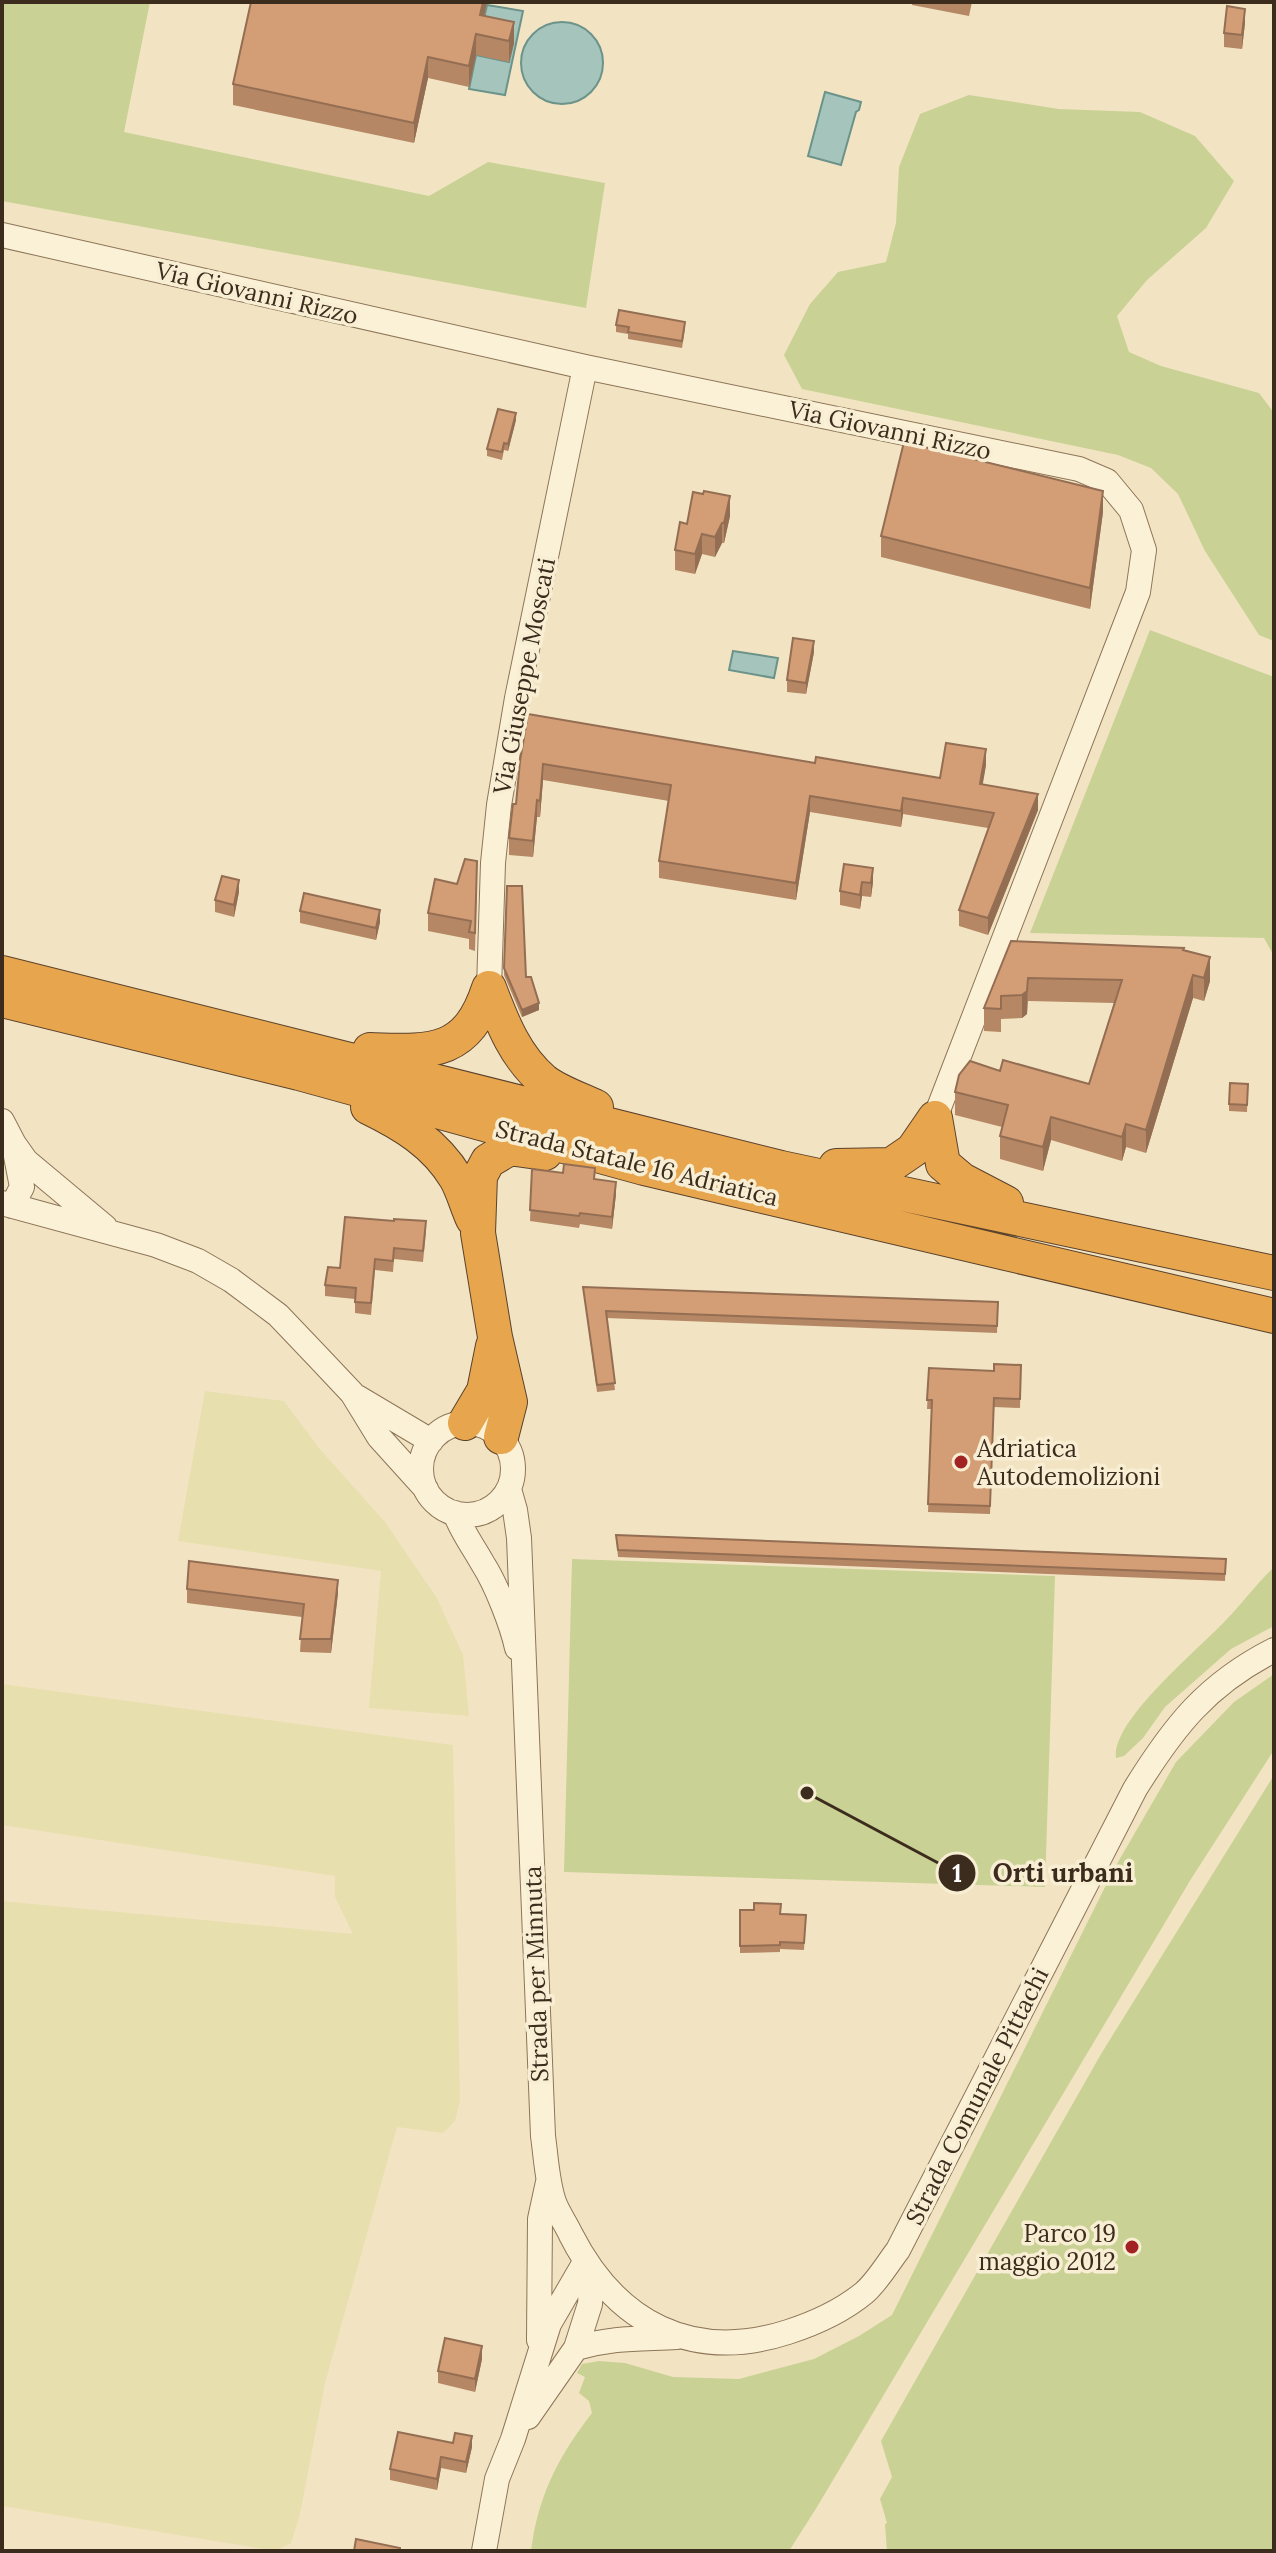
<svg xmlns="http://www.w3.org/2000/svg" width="1276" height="2553" viewBox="0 0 1276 2553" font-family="Lora,serif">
	<rect width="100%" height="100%" fill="#f2e4c3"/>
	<path fill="#e8dfaf" d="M205 1391 284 1401 319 1448 385 1522 437 1598 463 1655 469 1716 369 1708 381 1571 178 1541Z
		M2 1684 453 1745 460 2101 455 2121 443 2133 397 2127 325 2383 300 2514 291 2543 275 2551 2 2506V1901L353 1934 335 1897V1876L2 1825Z"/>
	<path fill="#c9d195" d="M2 2H150L124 132 429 196 488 162 605 183 586 308 2 201Z
		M969 95 1059 109 1140 112 1195 136 1234 181 1206 228 1147 280 1117 316 1129 352 1161 366 1259 393 1274 413V641L1259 635 1205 551 1178 494 1151 468 1118 455 802 389 784 355 810 304 838 272 886 262 896 223 899 167 920 114Z
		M1150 630 1274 677V956L1264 938 1030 933Z
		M572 1559 1055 1576 1045 1887 564 1872Z
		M1274 1567V1626L1231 1649 1165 1707 1143 1738 1124 1756 1116 1758C1111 1721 1199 1649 1225 1621 1242 1604 1256 1584 1274 1567Z
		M1274 1674V1750L1191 1879 817 2507 789 2551H531C538 2496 558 2457 592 2413L589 2401 579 2393 585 2377 577 2373 582 2364 599 2361 625 2363 673 2377 739 2379 814 2359 859 2336 892 2315 1114 1869 1176 1762 1234 1702Z
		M1274 1775V2551H887L885 2524 887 2523 880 2499 892 2477 881 2441 1101 2054Z"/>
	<path fill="#a5c4bb" stroke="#6b938a" stroke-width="2" d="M487 5 523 11 505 95 469 89 476 55 509 62 513 43 480 36Z
		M521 63a41 41 0 1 1 82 0a41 41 0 1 1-82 0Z
		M825 92 861 102 859 110 856 112 841 165 808 156Z
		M733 651 778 658 774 678 729 670Z"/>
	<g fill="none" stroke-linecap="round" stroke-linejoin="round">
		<defs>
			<path id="minor" d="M2 235 585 367 1079 469 1107 481 1131 510 1144 550 1138 592 935 1118
				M489 988 493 863 499 805 517 698 585 367
				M2 1121 14 1144 26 1161 105 1227
				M2 1203 156 1245 198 1261 231 1280 278 1315 319 1358 352 1393 379 1437 426 1489
				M12 1206 22 1187 14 1146
				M357 1397 431 1441
				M421 1469a46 46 0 1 1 92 0a46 46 0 1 1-92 0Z
				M509 1489 515 1510 519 1538 543 2136C546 2157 547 2182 554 2202 558 2213 566 2224 571 2235 616 2323 692 2363 788 2332 816 2323 842 2311 864 2293 877 2282 888 2263 898 2250L1135 1789C1174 1726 1207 1684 1274 1650
				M455 1513C462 1532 473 1546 483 1564 496 1584 512 1625 517 1648
				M539 2340 540 2219 548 2182
				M576 2348C614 2337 639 2339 677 2337
				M528 2417 576 2348 590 2304 592 2273
				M484 2551 497 2479 513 2439 549 2324 585 2262"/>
			<path id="highway" d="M2 973 781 1168 1274 1273
				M489 988C502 1022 515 1057 544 1081 558 1092 579 1099 596 1107
				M2 1000 299 1073 644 1168 1274 1316
				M370 1050C432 1052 467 1055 489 988
				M368 1107C403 1124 435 1143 456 1178 463 1190 467 1206 473 1219
				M935 1118 943 1164 962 1180 1006 1203
				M836 1166 891 1165 913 1150 935 1118
				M465 1423 484 1391 493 1346
				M501 1437 510 1402 495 1337 478 1233 480 1176 488 1161 510 1148 545 1153"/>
		</defs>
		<use href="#minor" stroke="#8d7558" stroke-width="26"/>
		<use href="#highway" stroke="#5b422c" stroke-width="36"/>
		<use href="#minor" stroke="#fbf1d7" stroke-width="24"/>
		<use href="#highway" stroke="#e7a54d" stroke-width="34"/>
	</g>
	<path fill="#b58765" d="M487 2 484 16 514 43 509 62 476 55 469 87 428 78 414 143 233 105V84Z
		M912 2H972L969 16 912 5Z
		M1245 23 1242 49 1224 47V33Z
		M616 325 685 329 682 348 628 339V334L616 332Z
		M516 420 508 451 504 450 502 460 487 456V449Z
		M1103 512 1090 609 881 557V536Z
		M730 516 724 543H722L715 557 702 554 695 574 675 570V550L687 524Z
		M814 652 806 694 787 692V680Z
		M520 761 815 763 940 778 986 765 982 785 1038 810 988 935 959 926V910L988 828 903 814 901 827 810 812 796 900 659 878V861L669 801 543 780 540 817H537L533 857 509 855V838L516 804Z
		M844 864 873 882 871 897 862 896 860 909 840 905V891Z
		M477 879 475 951 469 949V939L428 931V913L457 884Z
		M507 886 526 977 539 1010 522 1017 504 975Z
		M239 892 234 917 215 912V900Z
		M300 911 380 922 376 940 300 923Z
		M1011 941 1184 950 1210 981 1204 1001 1193 998 1146 1153 1126 1147 1122 1161 1051 1140 1043 1171 1000 1159V1136L1002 1127 955 1115V1092L1000 1071 1089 1084 1114 1003 1028 1001 1027 1014 1022 1018 1001 1019V1032L984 1031V1008Z
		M1248 1084 1247 1112 1229 1111V1104Z
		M532 1169 595 1180 616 1194 612 1229 580 1224 579 1228 530 1221Z
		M426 1232 423 1262 394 1259 393 1272 375 1270 371 1315 355 1313V1299L325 1296V1285L340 1268Z
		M583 1287 998 1302 997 1333 606 1318 615 1390 597 1392Z
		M1021 1365 1020 1408 994 1407 990 1514 928 1512 932 1409H927L929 1368 994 1371Z
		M616 1535 1226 1559 1225 1581 618 1557Z
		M187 1589 338 1593 331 1653 300 1652 302 1617 187 1603Z
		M740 1910 806 1915 804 1950 780 1949V1952L740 1953Z
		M482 2359 475 2392 438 2383V2371Z
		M453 2443 472 2447 466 2473 441 2468 437 2490 390 2480V2469Z"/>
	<path fill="#946e53" d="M483 2H487L480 36V15Z
		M1245 9V23L1242 49V35Z
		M514 22V43L509 62V41Z
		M476 34V55L469 87V66Z
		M428 57V78L414 143V123Z
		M516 413V420L508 451V444Z
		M1103 491V512L1090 609V588Z
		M730 496V516L724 543V523Z
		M722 523V543L715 557V537Z
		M702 534V554L695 574V554Z
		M814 641V652L806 694V683Z
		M986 749V765L980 801V784Z
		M543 764V780L540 817V801Z
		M1038 794V810L988 935V918Z
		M810 796V812L796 900V883Z
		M903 798V814L901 827V811Z
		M537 800V817L533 857V841Z
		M873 868V882L871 897V883Z
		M239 880V892L234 917V905Z
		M862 882V896L860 909V895Z
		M380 910V922L376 940V928Z
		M1210 957V981L1204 1001V978Z
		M1193 975V998L1146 1153V1130Z
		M1028 978 1027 1014 1022 1018V995Z
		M539 1003V1010L522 1017V1010Z
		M1051 1117V1140L1043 1171V1147Z
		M1126 1124V1147L1122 1161V1137Z
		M616 1182V1194L612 1229V1217Z
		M338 1580V1593L331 1653V1639Z
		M482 2346V2359L475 2392V2379Z
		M472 2436V2447L466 2473V2462Z
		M441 2457V2468L437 2490V2479Z"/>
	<path fill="#d39d76" stroke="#946e53" stroke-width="2" d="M251 2H483L480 15 514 22 509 41 476 34 469 66 428 57 414 123 233 84Z
		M1227 6 1245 9 1242 35 1224 33Z
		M619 310 685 322 682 341 628 332 629 327 616 325Z
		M498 409 516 413 508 444 504 443 502 452 487 449Z
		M904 442 1103 491 1090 588 881 536Z
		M704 491 730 496 724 523H722L715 537 702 534 695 554 675 550 680 522 687 524 693 492 703 494Z
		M793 638 814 641 806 683 787 680Z
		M528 714 815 763 816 757 940 778 946 743 959 745 986 749 980 784 1038 794 988 918 959 910 994 813 903 798 901 811 810 796 796 883 659 861 671 785 543 764 540 801 537 800 533 841 509 838 513 804H516L520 761Z
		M465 859 477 861 475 933 469 932 471 921 428 913 435 879 457 884Z
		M844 864 873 868 871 883 862 882 860 895 840 891Z
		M222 876 239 880 234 905 215 900Z
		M507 886H522L526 977H531L539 1003 522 1010 504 968Z
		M304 893 380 910 376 928 300 911Z
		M1011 941 1184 948 1183 950 1210 957 1204 978 1193 975 1146 1130 1126 1124 1122 1137 1051 1117 1043 1147 1000 1136 1008 1105 955 1092 959 1075 970 1061 1000 1071 1003 1060 1089 1084 1122 980 1028 978 1027 991 1022 995 1001 996V1009L984 1008Z
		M1230 1083 1248 1084 1247 1105 1229 1104Z
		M564 1164 595 1168 594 1179 616 1182 612 1217 580 1213 579 1216 530 1210 532 1169 563 1173Z
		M345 1217 394 1221V1219L426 1221 423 1251 394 1248 393 1261 375 1259 371 1303 355 1302 356 1288 325 1285 328 1267 340 1268Z
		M583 1287 998 1302 997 1326 606 1311 615 1383 597 1385Z
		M994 1364 1021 1365 1020 1399 994 1398 990 1506 928 1504 932 1400H927L929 1368 994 1371Z
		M616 1535 1226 1559 1225 1574 618 1550Z
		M189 1561 338 1580 331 1639H300L304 1604 187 1589Z
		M754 1903 781 1904 780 1914 806 1915 804 1943 780 1942V1945L740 1946V1910H754Z
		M445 2338 482 2346 475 2379 438 2371Z
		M398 2432 453 2443 455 2433 472 2436 466 2462 441 2457 437 2479 390 2469Z
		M356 2539 400 2548V2551H354Z"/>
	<g fill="#a12323" stroke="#f8eed3" stroke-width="3">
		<circle cx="961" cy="1462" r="8"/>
		<circle cx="1132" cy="2247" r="8"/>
	</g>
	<g text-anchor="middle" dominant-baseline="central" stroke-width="7" stroke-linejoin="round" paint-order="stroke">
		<g font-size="24" fill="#3c2c1d" stroke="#f8eed3">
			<text transform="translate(257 293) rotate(13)">Via Giovanni Rizzo</text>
			<text transform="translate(890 430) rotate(12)">Via Giovanni Rizzo</text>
			<text transform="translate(524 676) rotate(-79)">Via Giuseppe Moscati</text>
			<text transform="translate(637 1163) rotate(14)">Strada Statale 16 Adriatica</text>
			<text transform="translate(536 1974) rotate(-92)">Strada per Minnuta</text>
			<text transform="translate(977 2096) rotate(-63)">Strada Comunale Pittachi</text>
		</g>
		<g font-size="24" fill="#3c2c1d" stroke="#f8eed3" text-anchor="start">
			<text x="977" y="1448">Adriatica<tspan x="977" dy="28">Autodemolizioni</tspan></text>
			<text x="1116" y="2233" text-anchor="end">Parco 19<tspan x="1116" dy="28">maggio 2012</tspan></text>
		</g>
	</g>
	<path fill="none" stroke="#3c2c1d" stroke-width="3" d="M807 1793L957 1873"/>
	<g fill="#3c2c1d" stroke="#f8eed3" stroke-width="3">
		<circle cx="807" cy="1793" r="8"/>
		<circle cx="957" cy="1873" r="20"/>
	</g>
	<g font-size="24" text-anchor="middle" font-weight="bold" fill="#fff">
		<text x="957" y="1882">1</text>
	</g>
	<g font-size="26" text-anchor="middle" font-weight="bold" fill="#3c2c1d" stroke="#f8eed3" stroke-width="7" stroke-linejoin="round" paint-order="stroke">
		<text x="1063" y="1882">Orti urbani</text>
	</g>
	<rect width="1276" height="2553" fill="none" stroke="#3c2c1d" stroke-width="8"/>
</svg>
